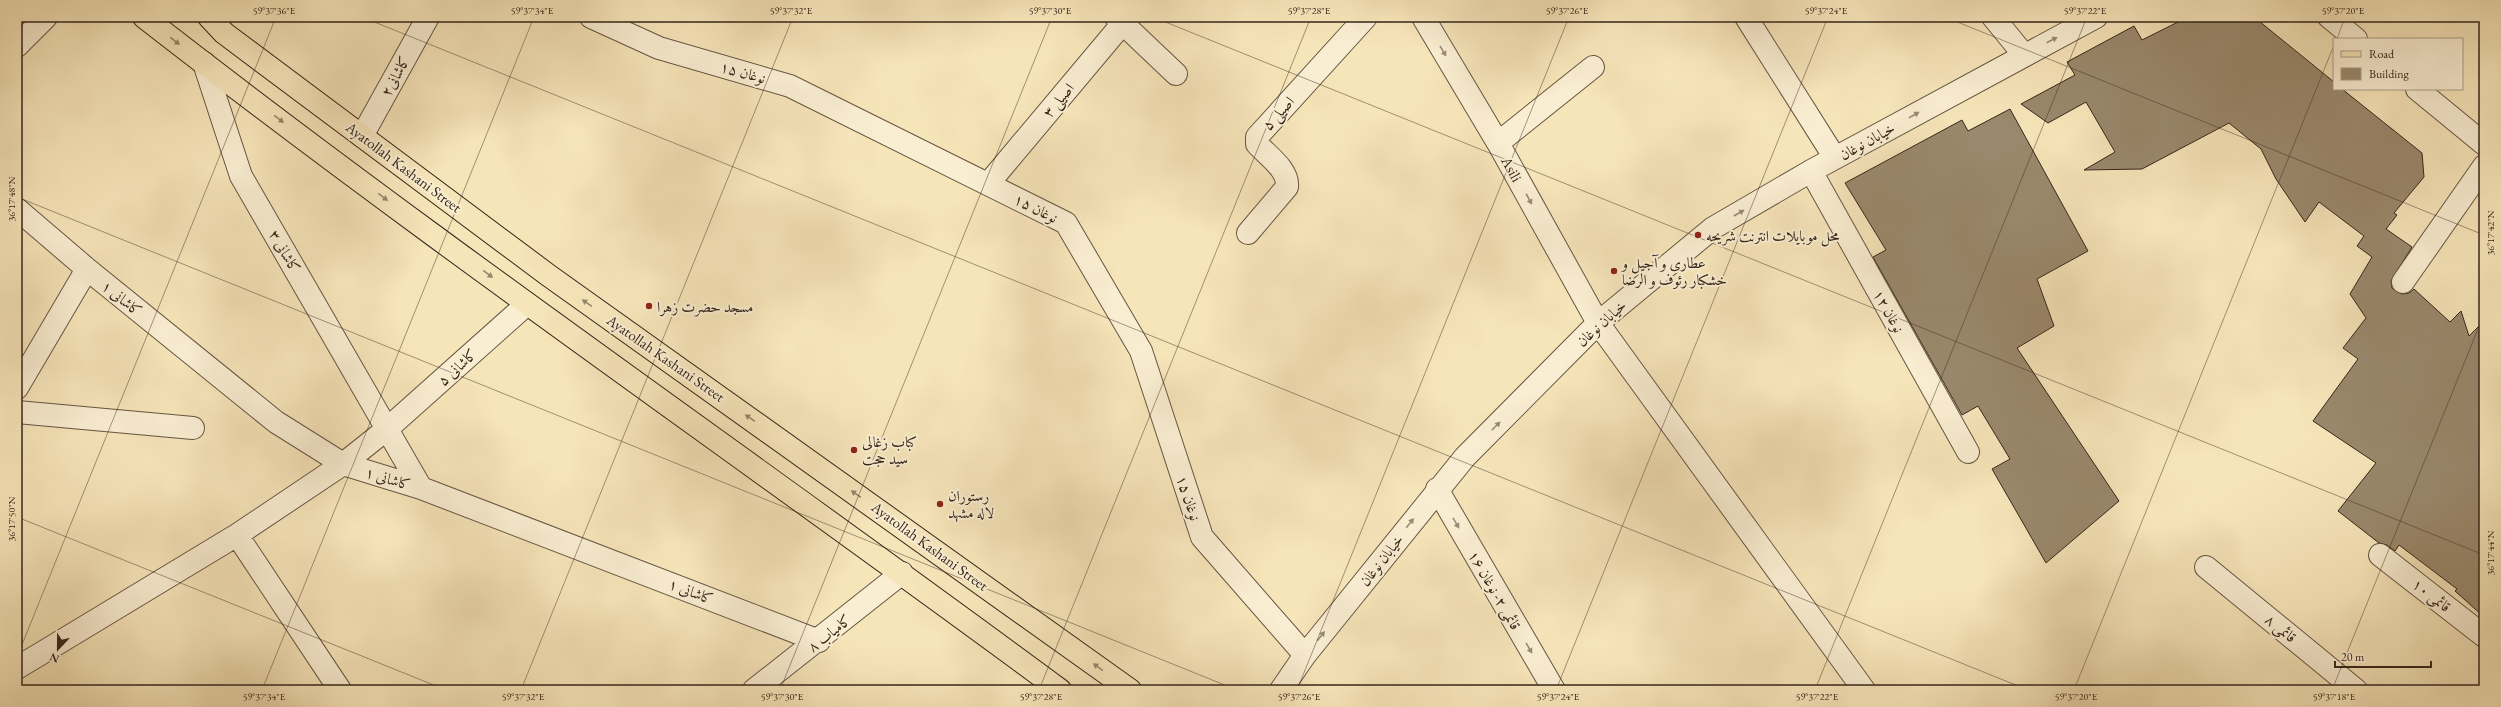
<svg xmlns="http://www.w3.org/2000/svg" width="2501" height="707" viewBox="0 0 2501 707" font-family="'EB Garamond',Amiri,serif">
	<rect width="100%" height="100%" fill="#f7e5ba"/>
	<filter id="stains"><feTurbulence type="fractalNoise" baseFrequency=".005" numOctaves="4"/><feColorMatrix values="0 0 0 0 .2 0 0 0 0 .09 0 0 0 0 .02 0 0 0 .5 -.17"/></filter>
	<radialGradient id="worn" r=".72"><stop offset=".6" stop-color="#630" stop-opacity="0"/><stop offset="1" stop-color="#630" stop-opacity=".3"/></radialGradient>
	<path fill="#9a896d" stroke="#35261a" d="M2188 17H2254L2334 82V89H2342L2422 153 2424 177 2394 213 2397 215 2386 229 2412 247 2391 281 2392 288 2402 294 2409 293 2414 289 2450 322 2461 311 2469 336 2484 321V617L2455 591 2457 589 2399 545 2395 551 2387 545 2379 543 2338 511 2376 463 2313 421 2358 359 2343 348 2366 318 2350 294 2372 257 2357 246 2364 236 2319 202 2305 222 2276 179 2261 149 2229 123 2142 169 2084 170 2115 152 2086 102 2048 123 2021 104 2075 75 2067 62 2134 26 2142 40Z
		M2010 109 2088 251 2037 279 2054 326 2017 348 2119 501 2046 563 1992 469 2010 459 1978 406 1962 415 1873 257 1886 250 1845 183 1962 120 1968 131Z"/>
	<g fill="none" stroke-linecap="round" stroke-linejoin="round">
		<defs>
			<path id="minor" d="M591 17 659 48 790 86 1066 223 1141 351 1202 537 1305 655
				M1116 17 1176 74
				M1423 17 1498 143 1598 323 1864 690
				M1746 17 1835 158
				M1993 17 2024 55
				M2329 17 2356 39
				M17 46 46 17
				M204 63 241 176 421 488
				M2417 89 2484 144
				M362 136 428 17
				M1498 143 1593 67
				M1811 171 1968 452
				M988 184 1128 17
				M17 209 87 269 276 422 343 464 421 488 819 641
				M1248 233 1287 187C1289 170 1268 156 1257 144V137L1366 17
				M2403 282 2484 166
				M17 388 87 269
				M17 412 193 428
				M1437 489 1554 690
				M237 535 340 690
				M2380 555 2484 636
				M2206 567 2356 690
				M17 668 237 535 343 464 387 429 527 304
				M754 690 902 573
				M1281 690 1305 655 1465 457 1598 323 1713 228 1811 171 2096 17"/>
			<path id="major" d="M144 17C443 250 756 465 1060 690
				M209 17 224 33 548 275 1130 690"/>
		</defs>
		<use href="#minor" stroke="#665642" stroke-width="24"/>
		<use href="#major" stroke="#35261a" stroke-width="24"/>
		<use href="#minor" stroke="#faeed2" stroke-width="22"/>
		<use href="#major" stroke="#f7e5ba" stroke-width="22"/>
	</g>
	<defs><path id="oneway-solid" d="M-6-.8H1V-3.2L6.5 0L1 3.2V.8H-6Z"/></defs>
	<g fill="#988a76">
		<use href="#oneway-solid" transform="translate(2052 40) rotate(-28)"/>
		<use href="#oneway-solid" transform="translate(1443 51) rotate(59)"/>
		<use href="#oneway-solid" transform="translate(1914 115) rotate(-29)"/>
		<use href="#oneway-solid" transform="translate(1529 199) rotate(61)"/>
		<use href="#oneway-solid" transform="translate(1739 213) rotate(-30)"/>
		<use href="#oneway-solid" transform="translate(1496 426) rotate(-45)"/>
		<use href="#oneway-solid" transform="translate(1410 523) rotate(-52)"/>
		<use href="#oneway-solid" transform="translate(1456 523) rotate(60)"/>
		<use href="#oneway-solid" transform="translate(1321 636) rotate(-52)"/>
		<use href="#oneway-solid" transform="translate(1529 648) rotate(60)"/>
	</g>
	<g fill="#96866a">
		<use href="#oneway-solid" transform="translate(175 41) rotate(38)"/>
		<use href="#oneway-solid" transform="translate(279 119) rotate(37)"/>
		<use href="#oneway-solid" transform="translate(383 197) rotate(37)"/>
		<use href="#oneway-solid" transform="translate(488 274) rotate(37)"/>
		<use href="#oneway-solid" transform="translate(587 303) rotate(-145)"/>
		<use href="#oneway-solid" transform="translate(750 418) rotate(-145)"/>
		<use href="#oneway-solid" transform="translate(856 494) rotate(-145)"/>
		<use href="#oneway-solid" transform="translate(1098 667) rotate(-144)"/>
	</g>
	<path fill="none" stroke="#35261a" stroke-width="1" stroke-opacity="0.45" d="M362 17 2028 690M1153 17 2484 555M1945 17 2484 235M2337 39 2345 17M17 197 1237 690M17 517 446 690M17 657 276 17M262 690 534 17M521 690 793 17M780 690 1052 17M1039 690 1311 17M1297 690 1569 17M1556 690 1828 17M1815 690 2087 17M2074 690 2334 45M2332 690 2484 314"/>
	<g fill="#8f2418" stroke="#faeed2" stroke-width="1.5">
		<circle cx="1698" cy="235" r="4"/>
		<circle cx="1614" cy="271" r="4"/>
		<circle cx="649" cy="306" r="4"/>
		<circle cx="854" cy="450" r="4"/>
		<circle cx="940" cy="504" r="4"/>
	</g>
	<g text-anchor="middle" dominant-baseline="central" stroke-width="4" stroke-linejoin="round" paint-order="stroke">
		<g font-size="15" fill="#35261a" stroke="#faeed2">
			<text transform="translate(743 72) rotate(16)">نوغان ۱۵</text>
			<text transform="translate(395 76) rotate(-61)">کاشانی۲</text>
			<text transform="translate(1058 100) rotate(-50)">اصیلی ۳</text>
			<text transform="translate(1278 113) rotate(-48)">اصیلی ۵</text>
			<text transform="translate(1867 141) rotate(-29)">خیابان نوغان</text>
			<text transform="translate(404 167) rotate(37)">Ayatollah Kashani Street</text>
			<text transform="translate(1512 169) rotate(61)">Asili</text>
			<text transform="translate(1036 208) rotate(27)">نوغان ۱۵</text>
			<text transform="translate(285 251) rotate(60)">کاشانی ۳</text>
			<text transform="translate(122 298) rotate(39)">کاشانی ۱</text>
			<text transform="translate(1889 311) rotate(61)">نوغان ۱۲</text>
			<text transform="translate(1601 323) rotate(-42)">خیابان نوغان</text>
			<text transform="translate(666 358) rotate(35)">Ayatollah Kashani Street</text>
			<text transform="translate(457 367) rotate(-42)">کاشانی ۵</text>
			<text transform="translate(388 478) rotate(17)">کاشانی ۱</text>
			<text transform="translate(1189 498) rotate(72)">نوغان ۱۵</text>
			<text transform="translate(930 546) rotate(36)">Ayatollah Kashani Street</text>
			<text transform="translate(1381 560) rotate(-52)">خیابان نوغان</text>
			<text transform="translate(1495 590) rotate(60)">قائمی ۲- نوغان ۱۶</text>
			<text transform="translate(691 591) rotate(21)">کاشانی ۱</text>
			<text transform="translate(2432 595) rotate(38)">قائمی ۱۰</text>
			<text transform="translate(2281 628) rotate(39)">قائمی ۸</text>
			<text transform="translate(829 633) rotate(-38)">کامیاب ۸</text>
		</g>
		<g font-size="15" fill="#35261a" stroke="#faeed2" text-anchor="start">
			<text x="1706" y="235">محل موبايلات انترنت شريحه</text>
			<text x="1622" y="262">عطاری و آجیل و<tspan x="1622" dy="17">خشکبار رئوف و الرضا</tspan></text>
			<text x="657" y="306">مسجد حضرت زهرا</text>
			<text x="862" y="441">کباب زغالی<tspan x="862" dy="17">سید حجت</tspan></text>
			<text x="948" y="495">رستوران<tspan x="948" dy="17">لاله مشهد</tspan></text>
		</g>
	</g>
	<rect width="2501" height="707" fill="none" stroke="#f7e5ba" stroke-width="44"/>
	<rect x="2333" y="38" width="130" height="52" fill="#faeed2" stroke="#ab9e88"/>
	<rect x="2341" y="51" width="20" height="6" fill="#f7e5ba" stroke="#ab9e88"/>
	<text x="2369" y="58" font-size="12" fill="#35261a">Road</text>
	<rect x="2341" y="68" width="20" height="12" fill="#9a896d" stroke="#ab9e88"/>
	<text x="2369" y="78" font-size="12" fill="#35261a">Building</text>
	<g transform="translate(58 649) rotate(202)" stroke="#faeed2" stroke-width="3" paint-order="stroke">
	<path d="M0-3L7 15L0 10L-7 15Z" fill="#35261a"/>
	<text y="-6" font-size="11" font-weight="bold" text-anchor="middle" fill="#35261a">N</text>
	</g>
	<path d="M2335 661v6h96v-6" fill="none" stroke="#35261a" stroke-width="2"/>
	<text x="2341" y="661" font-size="12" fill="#35261a" stroke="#faeed2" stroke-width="3" paint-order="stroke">20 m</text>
	<rect x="22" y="22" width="2457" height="663" fill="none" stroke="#35261a" stroke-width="1.5"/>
	<g font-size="10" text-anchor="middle" fill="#35261a">
		<text x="274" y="14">59°37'36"E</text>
		<text x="532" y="14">59°37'34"E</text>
		<text x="791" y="14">59°37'32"E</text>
		<text x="1050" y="14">59°37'30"E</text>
		<text x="1309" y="14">59°37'28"E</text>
		<text x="1567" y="14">59°37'26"E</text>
		<text x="1826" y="14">59°37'24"E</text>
		<text x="2085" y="14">59°37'22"E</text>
		<text x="2343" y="14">59°37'20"E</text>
		<text transform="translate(11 199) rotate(-90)" y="4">36°17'48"N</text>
		<text transform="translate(2490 233) rotate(-90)" y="4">36°17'42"N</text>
		<text transform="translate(11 519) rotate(-90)" y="4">36°17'50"N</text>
		<text transform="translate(2490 553) rotate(-90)" y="4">36°17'44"N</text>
		<text x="264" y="700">59°37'34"E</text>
		<text x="523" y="700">59°37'32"E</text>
		<text x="782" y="700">59°37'30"E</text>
		<text x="1041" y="700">59°37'28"E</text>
		<text x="1299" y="700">59°37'26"E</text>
		<text x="1558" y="700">59°37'24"E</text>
		<text x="1817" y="700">59°37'22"E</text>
		<text x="2076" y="700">59°37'20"E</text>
		<text x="2334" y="700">59°37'18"E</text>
	</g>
	<rect width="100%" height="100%" filter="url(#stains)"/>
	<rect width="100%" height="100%" fill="url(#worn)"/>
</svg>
